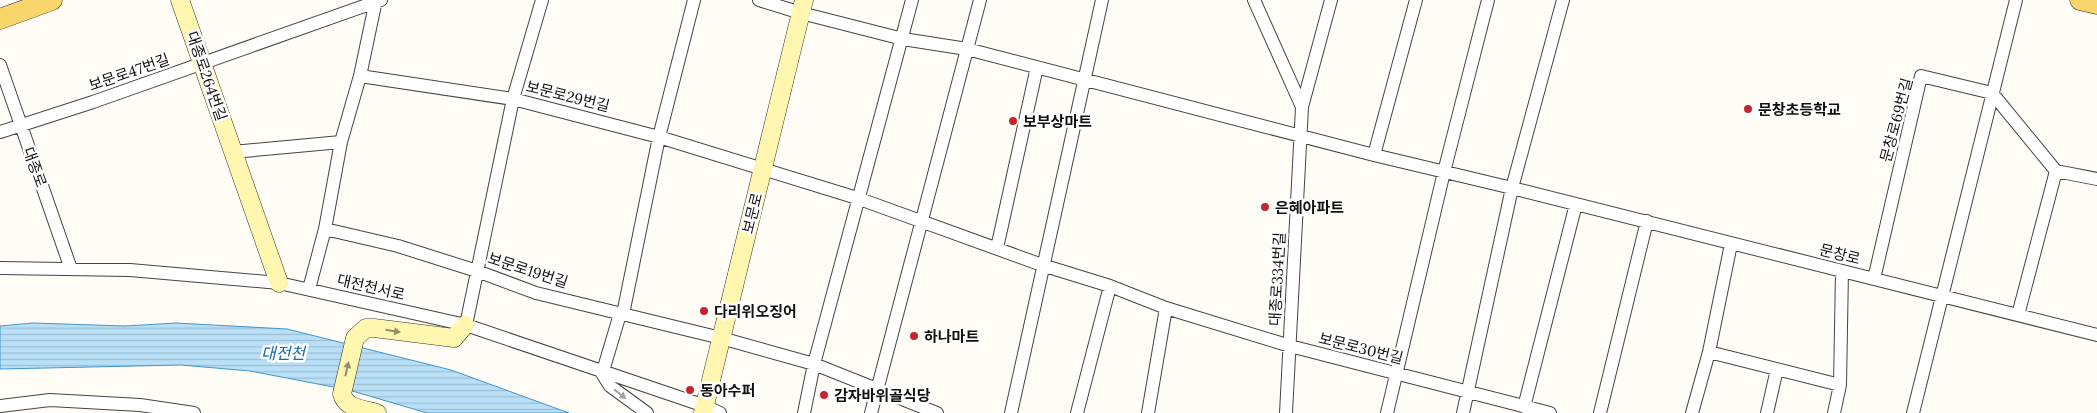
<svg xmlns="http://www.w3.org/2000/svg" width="2097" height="413" viewBox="0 0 2097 413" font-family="Lora,'Noto Sans KR',serif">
	<defs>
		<pattern id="water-rules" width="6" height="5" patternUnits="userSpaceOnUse" patternTransform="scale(1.25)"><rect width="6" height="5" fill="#b9e0f7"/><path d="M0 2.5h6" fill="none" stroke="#9ebfd3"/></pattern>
	</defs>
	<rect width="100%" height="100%" fill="#fffdf5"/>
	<path fill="url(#water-rules)" stroke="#3f96cf" d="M33 323 125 326 176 323 287 329 451 370 569 413H427L349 390 250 371 181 365 0 369V326Z"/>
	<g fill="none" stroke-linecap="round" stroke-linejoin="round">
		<defs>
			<path id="street" d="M759 0 801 13 903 39 967 49 1374 155 1512 188 2097 335
				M1254 0 1302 107
				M0 65 71 269
				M360 76 513 99 659 137 857 198 1042 265 1110 286 1166 308 1290 346 1550 413
				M0 132 93 102 381 0
				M233 152 341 142
				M1374 155 1416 0
				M2056 171 2097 179
				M325 229 398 246 477 271 536 293 721 338 814 364 937 413
				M997 248 1037 67
				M0 268 130 270 279 283 466 325 705 406 720 413
				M1874 279 1921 76 1992 93 2056 171
				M309 289 325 229 341 142 360 76 376 0
				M623 314 659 137 694 0
				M2018 315 2056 171
				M466 325 513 99 542 0
				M1709 352 1840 385
				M600 370 610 386 647 413
				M603 371 620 314
				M0 406 50 400 140 405 194 413
				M1524 407 1576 204
				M804 413 814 364 912 0
				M871 413 980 0
				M1011 413 1102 0
				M1077 413 1110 286
				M1148 413 1166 308
				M1286 413 1302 107 1331 0
				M1387 413 1444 172 1488 0
				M1463 413 1512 188 1563 0
				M1600 413 1647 221
				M1692 413 1709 352 1731 244
				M1767 413 1777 369
				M1834 413 1840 385 1842 271
				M1913 413 2016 0"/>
			<path id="secondary" d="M180 0 279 283
				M377 413C364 409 346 409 342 394L355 338 366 328H374L454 338 465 325
				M703 413 804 0"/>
			<path id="primary" d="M2080 0 2097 4
				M0 19 52 0"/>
		</defs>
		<use href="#street" stroke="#444" stroke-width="14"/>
		<use href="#secondary" stroke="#333" stroke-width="19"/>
		<use href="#primary" stroke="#222" stroke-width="21"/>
		<use href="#street" stroke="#fff" stroke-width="12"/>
		<use href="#secondary" stroke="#fff6b0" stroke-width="18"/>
		<use href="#primary" stroke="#f9d66b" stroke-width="20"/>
	</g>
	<defs><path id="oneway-solid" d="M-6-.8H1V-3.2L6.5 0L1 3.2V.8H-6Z" transform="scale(1.25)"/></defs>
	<g fill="#948f68">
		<use href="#oneway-solid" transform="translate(393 331) rotate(9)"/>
		<use href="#oneway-solid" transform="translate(347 369) rotate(-77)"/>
	</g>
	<use fill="#a0a0a0" href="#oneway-solid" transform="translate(620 394) rotate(38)"/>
	<g fill="#c4262e" stroke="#fff" stroke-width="2">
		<circle cx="1748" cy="109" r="5"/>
		<circle cx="1013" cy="121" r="5"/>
		<circle cx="1265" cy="207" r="5"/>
		<circle cx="704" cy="311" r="5"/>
		<circle cx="914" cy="336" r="5"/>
		<circle cx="690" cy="390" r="5"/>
		<circle cx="824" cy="395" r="5"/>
	</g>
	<g text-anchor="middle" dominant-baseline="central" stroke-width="5" stroke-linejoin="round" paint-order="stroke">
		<g font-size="15" fill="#111" stroke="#fff">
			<text transform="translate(129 72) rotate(-19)">보문로47번길</text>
			<text transform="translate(207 76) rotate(71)">대종로264번길</text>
			<text transform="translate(568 96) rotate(14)">보문로29번길</text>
			<text transform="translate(1896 120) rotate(-75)">문창로69번길</text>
			<text transform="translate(35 167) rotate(70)">대종로</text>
			<text transform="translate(752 213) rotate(-76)">보문로</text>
			<text transform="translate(1840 254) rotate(14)">문창로</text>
			<text transform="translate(528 270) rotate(18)">보문로19번길</text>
			<text transform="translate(1277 279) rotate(-87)">대종로334번길</text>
			<text transform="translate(371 287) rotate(13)">대전천서로</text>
			<text transform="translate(1361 348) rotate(14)">보문로30번길</text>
		</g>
		<g font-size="15" font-weight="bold" fill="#111" stroke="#fff" text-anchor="start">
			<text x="1758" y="109">문창초등학교</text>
			<text x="1023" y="121">보부상마트</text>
			<text x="1275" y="207">은혜아파트</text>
			<text x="714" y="311">다리위오징어</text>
			<text x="924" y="336">하나마트</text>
			<text x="700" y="390">동아수퍼</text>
			<text x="834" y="395">감자바위골식당</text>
		</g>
		<g font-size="16" font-style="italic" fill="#1768a6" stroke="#fff">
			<text x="283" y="353">대전천</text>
		</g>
	</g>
</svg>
